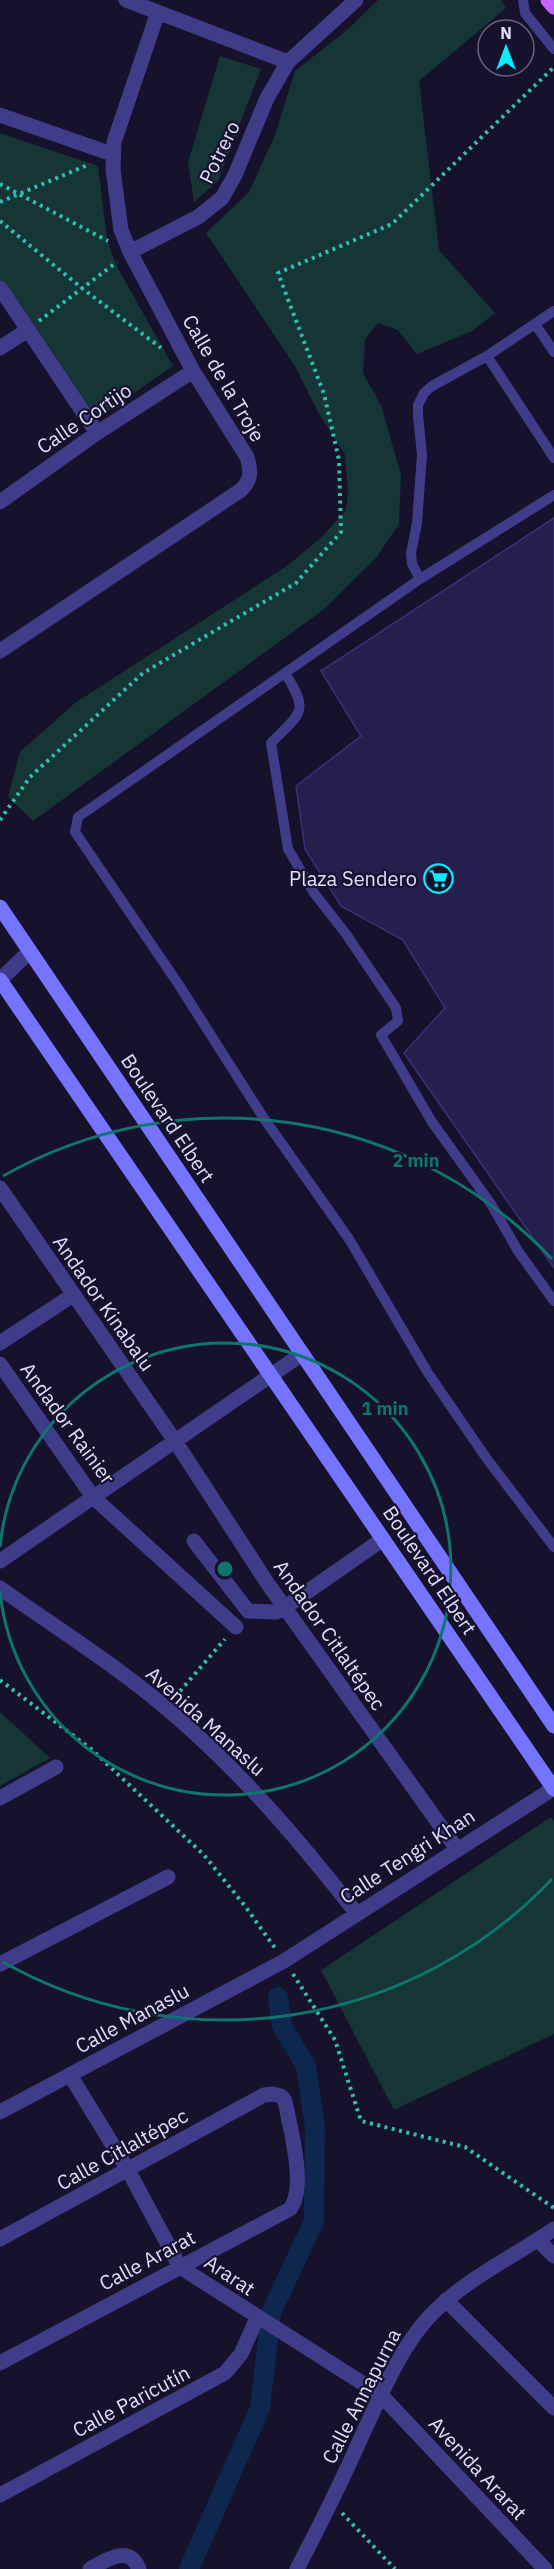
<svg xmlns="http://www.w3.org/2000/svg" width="554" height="2569" viewBox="0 0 554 2569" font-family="'IBM Plex Sans',sans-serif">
	<rect width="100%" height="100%" fill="#16122c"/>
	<path fill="#153634" d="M378 0H501L506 8 419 81 439 250 495 313 472 331 417 354 398 330 378 323 365 339 363 373 381 405 401 475 399 524 376 558 323 610 33 821 8 797 20 752 75 703 287 566 323 536 346 510 348 492 345 455 318 412 296 368 206 233 249 192 275 135 295 71 347 30Z
		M220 56 261 69 218 181 194 202 188 162Z
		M0 133 98 166 107 239 115 263 173 366 95 420 0 279Z
		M0 1712 50 1758 0 1786Z
		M551 1817 554 1821V2034L394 2110 321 1970Z"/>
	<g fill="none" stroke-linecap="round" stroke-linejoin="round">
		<path stroke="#0d274f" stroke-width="20" d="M189 2569 260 2408 271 2313 314 2221 315 2127 306 2066 282 2026 278 1997"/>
	</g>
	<path fill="#261e4d" stroke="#3d3079" stroke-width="1.5" d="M554 518V1268L404 1053 445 1008 403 940 341 906 305 849 296 786 361 736 321 671Z"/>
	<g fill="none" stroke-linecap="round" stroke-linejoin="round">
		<path stroke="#32beb3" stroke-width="4" stroke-dasharray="3 4.5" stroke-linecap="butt" d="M0 184 108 241
			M0 202 90 164
			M0 221 83 289 161 348
			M39 321 117 262
			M0 820 30 777 143 673 296 583 341 532 339 460 324 394 278 273 392 224 554 67
			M0 1680 91 1749 204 1855 245 1906 275 1948
			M175 1697 225 1639
			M293 1974 335 2040 361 2121 465 2147 554 2208
			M342 2513 395 2569"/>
		<path stroke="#3f3d8a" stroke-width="10" d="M523 0 525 13 554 49
			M554 311 487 356 432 386 424 393 418 405V415L422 455 417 523 411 553 412 564 420 579 554 495
			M535 324 554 352
			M487 356 554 458
			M420 579 78 817 75 832 179 985 263 1117 349 1239 428 1373 487 1459 554 1547
			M285 673C310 713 301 712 271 743L288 849 314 893 346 934 396 1008 398 1021 381 1035 432 1122 491 1204 518 1251 554 1301"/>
		<path stroke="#3f3d8a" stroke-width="15" d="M126 0 288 62
			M0 115 112 154
			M130 252 198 217 222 198 235 175 267 98 288 62 356 0
			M0 288 97 433
			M0 348 28 330
			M0 502 97 433 193 371
			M0 651 241 490C252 479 251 471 247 457L193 371 130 252 121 230 113 169 114 142 158 12
			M0 980 30 951
			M0 1188 175 1441 268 1584 457 1849
			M0 1343 73 1295
			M0 1364 93 1497 236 1627
			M194 1541 248 1611 276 1612 284 1608 383 1539
			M0 1561 302 1354
			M0 1588C55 1627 114 1664 166 1708 238 1768 299 1840 357 1914
			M0 1798 56 1767
			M0 1964 168 1877
			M70 2075 128 2170 180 2267 381 2395 545 2569
			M0 2112 284 1961 554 1788
			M0 2239 264 2095 273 2094 281 2096 285 2101C290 2128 307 2188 290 2209L0 2363
			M538 2240 554 2256
			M446 2300 554 2408
			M0 2495 225 2373 241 2354 257 2318
			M90 2569C106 2560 129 2544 139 2569
			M297 2569C319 2527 340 2485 359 2442 378 2402 398 2351 428 2318 463 2280 512 2258 554 2229"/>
		<path stroke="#7574fe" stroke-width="15" d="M0 907 554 1726
			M0 980 554 1789"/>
		<path stroke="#c264fe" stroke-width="15" d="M548 0 554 7"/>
	</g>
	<g fill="none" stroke="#0f766e" stroke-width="3">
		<path d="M0 1547A226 226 0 1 1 0 1591"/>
		<path d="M552 1879A451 451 0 0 1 3 1962M3 1176A451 451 0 0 1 552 1259"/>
	</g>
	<defs>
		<symbol id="supermarket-ring" viewBox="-11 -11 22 22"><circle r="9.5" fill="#16122c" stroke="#0aeafd" stroke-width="1.5"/><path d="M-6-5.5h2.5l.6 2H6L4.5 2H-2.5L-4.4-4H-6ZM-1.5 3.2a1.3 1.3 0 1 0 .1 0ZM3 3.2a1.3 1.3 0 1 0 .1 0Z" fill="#0aeafd"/></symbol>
	</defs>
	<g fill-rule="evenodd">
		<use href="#supermarket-ring" x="422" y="862" width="33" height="33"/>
	</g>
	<g text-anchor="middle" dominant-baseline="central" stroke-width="4.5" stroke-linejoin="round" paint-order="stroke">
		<g font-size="20" fill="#e0ddff" stroke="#16122c">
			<text transform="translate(219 152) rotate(-64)">Potrero</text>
			<text transform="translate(224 378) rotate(60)">Calle de la Troje</text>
			<text transform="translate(84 418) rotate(-34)">Calle Cortijo</text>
			<text transform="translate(168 1118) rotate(56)">Boulevard Elbert</text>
			<text transform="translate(104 1303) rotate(55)">Andador Kinabalu</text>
			<text transform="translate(68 1423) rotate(54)">Andador Rainier</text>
			<text transform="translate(430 1570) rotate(56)">Boulevard Elbert</text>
			<text transform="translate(330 1635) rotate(55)">Andador Citlaltépec</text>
			<text transform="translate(206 1721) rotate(42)">Avenida Manaslu</text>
			<text transform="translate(407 1856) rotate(-33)">Calle Tengri Khan</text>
			<text transform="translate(132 2018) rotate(-28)">Calle Manaslu</text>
			<text transform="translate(122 2149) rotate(-29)">Calle Citlaltépec</text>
			<text transform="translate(147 2260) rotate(-28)">Calle Ararat</text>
			<text transform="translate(230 2275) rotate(34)">Ararat</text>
			<text transform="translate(361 2396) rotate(-63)">Calle Annapurna</text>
			<text transform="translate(131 2401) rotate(-28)">Calle Paricutín</text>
			<text transform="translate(478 2468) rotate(47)">Avenida Ararat</text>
		</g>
		<g font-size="20" fill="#e0ddff" stroke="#16122c" text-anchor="end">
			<text x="417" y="878">Plaza Sendero</text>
		</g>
	</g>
	<circle cx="225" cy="1569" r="9" fill="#0f766e" stroke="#16122c" stroke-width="3"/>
	<g font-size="18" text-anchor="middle" font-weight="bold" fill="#0f766e" stroke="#16122c" stroke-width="4.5" stroke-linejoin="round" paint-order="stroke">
		<text x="416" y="1167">2 min</text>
		<text x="385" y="1415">1 min</text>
	</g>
	<g transform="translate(506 48)"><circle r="28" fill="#16122c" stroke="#676380" stroke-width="1.5"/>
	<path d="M0-4.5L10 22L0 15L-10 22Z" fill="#0aeafd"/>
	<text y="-9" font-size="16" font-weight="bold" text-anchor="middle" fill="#e0ddff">N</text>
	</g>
</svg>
